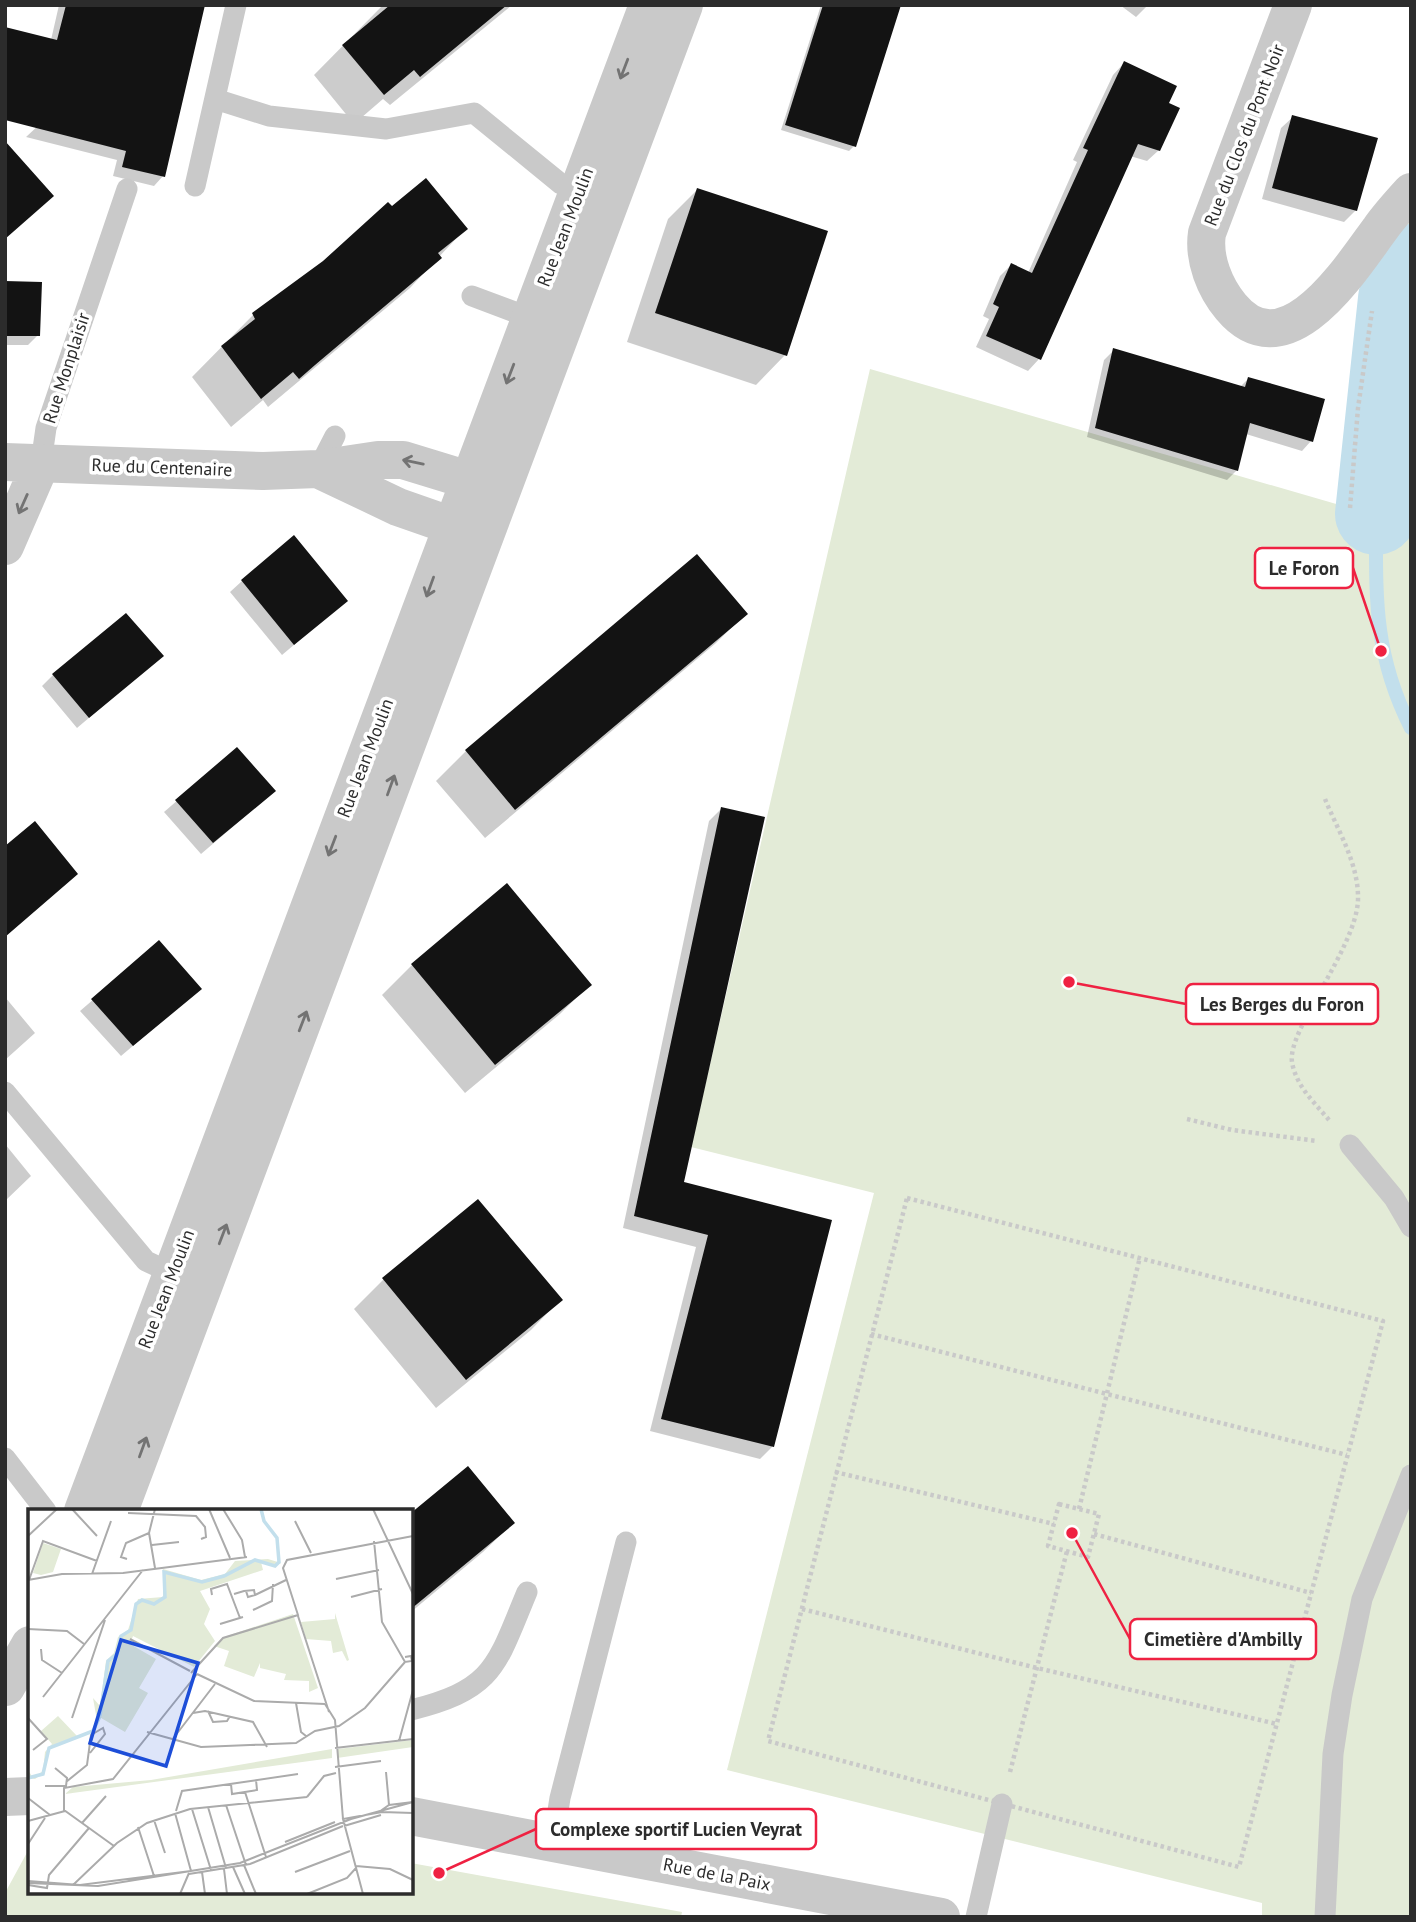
<svg xmlns="http://www.w3.org/2000/svg" width="1416" height="1922" viewBox="0 0 1416 1922" font-family="'PT Sans',sans-serif">
	<rect width="100%" height="100%" fill="#fff"/>
	<path fill="#e3ebd7" d="M1411 218V234L1391 271 1385 268 1389 238Z
		M870 369 1350 508 1366 511 1411 499V1917H1262V1903L727 1770 874 1193 691 1147Z
		M30 1847V1892H411V1863L682 1912 681 1917H5V1893Z"/>
	<path fill="#0003" d="M59 5H204L163 176 154 186 113 176 117 160 26 137 55 110 51 40Z
		M383 5H512L390 105 383 99 354 124 314 75Z
		M821 5H899L854 146 849 151 781 130Z
		M1120 5H1148L1136 17Z
		M1124 63 1167 104 1159 150 1147 161 1130 156 1039 359 1028 371 976 347 989 319 983 316 1000 276 1011 265 1028 273 1077 162 1073 160 1113 75Z
		M1293 117 1356 210 1344 222 1262 199 1281 128Z
		M697 190 785 355 756 385 627 342 668 219Z
		M465 229 410 288 268 407 263 400 231 427 192 377 253 315 325 263Z
		M5 282 38 335 28 345H5Z
		M1114 350 1240 387 1248 379 1311 441 1302 451 1246 434 1237 470 1227 480 1087 437 1104 360Z
		M696 556 745 614 716 643 485 838 436 781 466 751Z
		M242 581 346 601 282 655 230 592Z
		M162 656 77 728 42 686 53 675Z
		M237 749 262 802 201 854 164 812Z
		M721 809 682 1184 829 1221 772 1447 760 1459 650 1431 696 1247 623 1228 709 821Z
		M507 886 589 985 560 1014 465 1093 382 995 412 965Z
		M159 943 200 989 121 1056 80 1011Z
		M5 997 35 1033 5 1060Z
		M5 1144 31 1176 5 1201Z
		M478 1201 560 1300 531 1330 436 1408 354 1309 383 1280Z
		M411 1516 513 1523 483 1552 411 1612Z"/>
	<g fill="none" stroke-linecap="round" stroke-linejoin="round">
		<path stroke="#c2dfec" stroke-width="14" d="M1376 514C1376 596 1373 653 1411 728"/>
		<path stroke="#c2dfec" stroke-width="82" d="M1376 514 1399 299 1411 265"/>
	</g>
	<path fill="#131313" d="M66 5H205L165 177 122 167 126 151 5 120V27L57 40Z
		M390 5H507L420 77 414 70 384 95 342 45Z
		M823 5H901L856 147 785 125Z
		M1124 61 1177 86 1169 103 1180 108 1160 151 1138 144 1041 360 986 336 999 307 993 304 1011 263 1032 273 1088 150 1083 148Z
		M1292 115 1378 138 1357 211 1272 188Z
		M5 141 54 196 5 239Z
		M426 178 468 229 438 253 442 258 315 365 299 379 293 372 261 399 221 346 255 319 252 313 323 261 388 202 392 206Z
		M697 188 828 231 787 356 655 313Z
		M5 281 42 282 40 336H5Z
		M1113 348 1245 387 1248 377 1325 399 1313 442 1250 423 1238 471 1095 428Z
		M294 535 348 601 294 645 241 580Z
		M697 554 748 614 515 810 465 750Z
		M126 613 164 656 89 718 52 674Z
		M237 747 276 791 213 843 175 800Z
		M721 807 765 817 684 1182 832 1220 774 1447 661 1419 708 1235 634 1216Z
		M35 821 78 874 5 937V846Z
		M507 883 592 985 495 1065 411 964Z
		M159 940 202 989 133 1046 91 999Z
		M478 1199 563 1300 466 1380 382 1278Z
		M468 1466 515 1523 411 1609V1513Z"/>
	<g fill="none" stroke-linecap="round" stroke-linejoin="round">
		<path stroke="#c9c9c9" stroke-width="4.5" stroke-dasharray="3.5 3.5" stroke-linecap="butt" d="M1350 508 1358 408 1372 311
			M1325 799C1338 831 1359 864 1358 900 1356 949 1287 1030 1292 1062 1296 1086 1314 1102 1329 1120
			M1187 1119 1232 1130 1317 1141
			M907 1198 1383 1321 1239 1867 768 1741Z
			M871 1334 1347 1455
			M835 1472 1054 1524
			M1059 1504 1099 1514 1088 1557 1048 1546Z
			M1079 1509 1140 1257
			M1094 1534 1311 1593
			M802 1609 1037 1668 1277 1724
			M1010 1772 1067 1551"/>
		<path stroke="#c9c9c9" stroke-width="21" d="M215 99 269 116 386 129 474 113 561 184 586 195
			M195 186 236 5
			M472 296 539 321
			M41 463 46 428 127 189
			M318 469 335 436
			M5 1092 146 1261 178 1276
			M1350 1145 1394 1198 1411 1227
			M5 1458 46 1511
			M411 1710C495 1689 496 1666 527 1592
			M553 1842 560 1798 626 1542
			M976 1917 1002 1804
			M1325 1917 1333 1754 1342 1695 1362 1599 1411 1475"/>
		<path stroke="#c9c9c9" stroke-width="38" d="M1293 5 1207 233C1203 259 1215 288 1231 307 1286 373 1351 268 1380 229 1389 216 1400 204 1411 192
			M5 462 263 471 318 469 378 460H403L501 490
			M318 469 398 507 484 537
			M5 546 41 463
			M411 1816 941 1917"/>
		<path stroke="#c9c9c9" stroke-width="38" d="M83 1511 648 5
			M119 1511 684 5
			M6 1687 30 1645
			M5 1797 30 1796"/>
	</g>
	<defs><path id="oneway-shaft" d="M-6 0H5M1.5-3L5.5 0L1.5 3" fill="none" stroke-width="1.6" stroke-linecap="round" stroke-linejoin="round" transform="scale(1.75)"/></defs>
	<g stroke="#737373">
		<use href="#oneway-shaft" transform="translate(624 69) rotate(111)"/>
		<use href="#oneway-shaft" transform="translate(510 374) rotate(111)"/>
		<use href="#oneway-shaft" transform="translate(413 462) rotate(-168)"/>
		<use href="#oneway-shaft" transform="translate(23 504) rotate(114)"/>
		<use href="#oneway-shaft" transform="translate(430 587) rotate(110)"/>
		<use href="#oneway-shaft" transform="translate(391 785) rotate(-70)"/>
		<use href="#oneway-shaft" transform="translate(332 846) rotate(111)"/>
		<use href="#oneway-shaft" transform="translate(303 1021) rotate(-69)"/>
		<use href="#oneway-shaft" transform="translate(223 1234) rotate(-69)"/>
		<use href="#oneway-shaft" transform="translate(143 1447) rotate(-70)"/>
	</g>
	<g text-anchor="middle" dominant-baseline="central" stroke-width="7" stroke-linejoin="round" paint-order="stroke">
		<g font-size="18" fill="#2c2c2c" stroke="#fff">
			<text transform="translate(1244 135) rotate(-69)">Rue du Clos du Pont Noir</text>
			<text transform="translate(565 227) rotate(-69)">Rue Jean Moulin</text>
			<text transform="translate(66 368) rotate(-72)">Rue Monplaisir</text>
			<text transform="translate(162 467) rotate(2)">Rue du Centenaire</text>
			<text transform="translate(365 758) rotate(-69)">Rue Jean Moulin</text>
			<text transform="translate(166 1289) rotate(-69)">Rue Jean Moulin</text>
			<text transform="translate(717 1874) rotate(11)">Rue de la Paix</text>
		</g>
	</g>
	<g transform="translate(28 1509)">
		<rect width="385" height="385" fill="#fff"/>
		<path d="M15 34 33 40 25 63 13 66 5 64ZM240 50 253 54 246 58 233 53 235 61 172 82 182 100 176 115 187 132 166 158 105 127 102 135 128 150 111 179 120 184 97 223 68 206 65 189 72 197 78 152 86 144 90 128 100 121 110 90 135 88V60L173 71 197 65 207 52ZM307 104 321 151 319 152 314 142 305 144 303 132 278 130 273 113 307 110ZM265 105 290 179 281 183V172L256 171 258 165 232 159V154L226 168 196 157 201 142 186 137 196 128ZM30 207 49 227 21 239 14 265 7 270 1 269 0 261 5 269 15 262 17 243 24 235 13 222ZM385 231V238L309 249 310 240ZM304 240V249L37 285 45 278 123 271Z" fill="#e3ebd7"/>
		<path fill="none" stroke="#c2dfec" stroke-width="3.5" d="M72 207 80 152 89 145 93 127 103 121 108 95 114 91 126 95 137 88 136 63 174 73 196 67 227 51 247 57 251 53 249 29 236 12 233 0M0 269 15 265 21 239 65 222 72 207"/>
		<path fill="none" stroke="#ababab" stroke-width="2" d="M44 0 69 27M127 0 121 24 127 59M181 0 202 49M195 0 214 31 217 48M345 0 385 85M100 4 168 7 177 18 178 28 173 30M267 12 283 44M0 27 29 0M346 32 354 113 377 153 384 152 383 147 377 148M124 36 151 33M99 50 93 48 98 34 121 24M64 65 83 12M308 70 351 61M0 71 34 65 95 64 219 48M1 71 15 32 69 52M206 85 216 82 226 81 227 86 220 88 218 82M184 86 183 80 199 75 212 109M227 86 258 71M323 88 354 80M225 101 244 92 245 75M270 107 301 203M192 115 215 108M0 120 39 122 56 135M102 130 162 162M13 140 14 151 34 164M163 164 195 129 270 106 255 59 259 51 385 27M169 165 226 192 297 195M15 188 115 61M268 194 273 223 278 227M297 195 307 211 315 310M180 202 185 213 199 212 202 207M165 204 177 202 225 213 239 238M0 209 19 230 5 241M44 209 77 111M119 223 173 238 268 234 287 222 311 217 337 199 377 153M144 231 187 175M371 232 385 181M307 239 385 230M307 258 353 252M358 263 361 296M38 273 59 256 63 226 75 219 77 225 62 244M203 275 204 285 229 281 228 271M17 277H38L39 269 27 259M217 283 238 348M279 288 296 267 308 264M0 289 22 306M198 296 218 356M180 298 198 359M164 300 183 361M148 302 154 282 270 265M351 303 361 296 385 293M147 304 163 362M126 311 137 344M0 312 37 302M54 314 78 287M316 317 353 306M110 318 126 367M257 333 307 313M0 335 17 309M86 337 36 301V279L85 270 169 165M216 356 228 385M328 357 362 360 385 371M205 358 217 385M196 360 199 385M174 363 177 385M267 363 322 342M161 365 222 355 315 317M0 372 52 376 163 362M0 374 70 377 212 354 323 310 385 293M0 376 19 379 21 366 61 319M45 376 89 334 119 314 162 300 279 288M152 385 161 364M279 385 319 369 328 359M335 385 315 310 354 303 385 304"/>
		<path fill="#1d4ed8" fill-opacity="0.15" stroke="#1d4ed8" stroke-width="3.5" d="M93 131 170 154 138 257 62 234Z"/>
		<rect width="385" height="385" fill="none" stroke="#2c2c2c" stroke-width="3.5"/>
	</g>
	<path fill="none" stroke="#ef2142" stroke-width="2.5" d="M1381 651L1353 568M1069 982L1186 1004M1072 1533L1130 1639M439 1873L536 1829"/>
	<g fill="#ef2142" stroke="#fff" stroke-width="2.5">
		<circle cx="1381" cy="651" r="7"/>
		<circle cx="1069" cy="982" r="7"/>
		<circle cx="1072" cy="1533" r="7"/>
		<circle cx="439" cy="1873" r="7"/>
	</g>
	<g fill="#fff" stroke="#ef2142" stroke-width="2.5">
		<rect x="1255" y="548" width="98" height="40" rx="7"/>
		<rect x="1186" y="984" width="192" height="40" rx="7"/>
		<rect x="1130" y="1619" width="186" height="40" rx="7"/>
		<rect x="536" y="1809" width="280" height="40" rx="7"/>
	</g>
	<g font-size="19" text-anchor="middle" font-weight="bold" fill="#2c2c2c">
		<text x="1304" y="575">Le Foron</text>
		<text x="1282" y="1011">Les Berges du Foron</text>
		<text x="1223" y="1646">Cimetière d'Ambilly</text>
		<text x="676" y="1836">Complexe sportif Lucien Veyrat</text>
	</g>
	<rect width="1416" height="1922" fill="none" stroke="#2c2c2c" stroke-width="14"/>
</svg>
